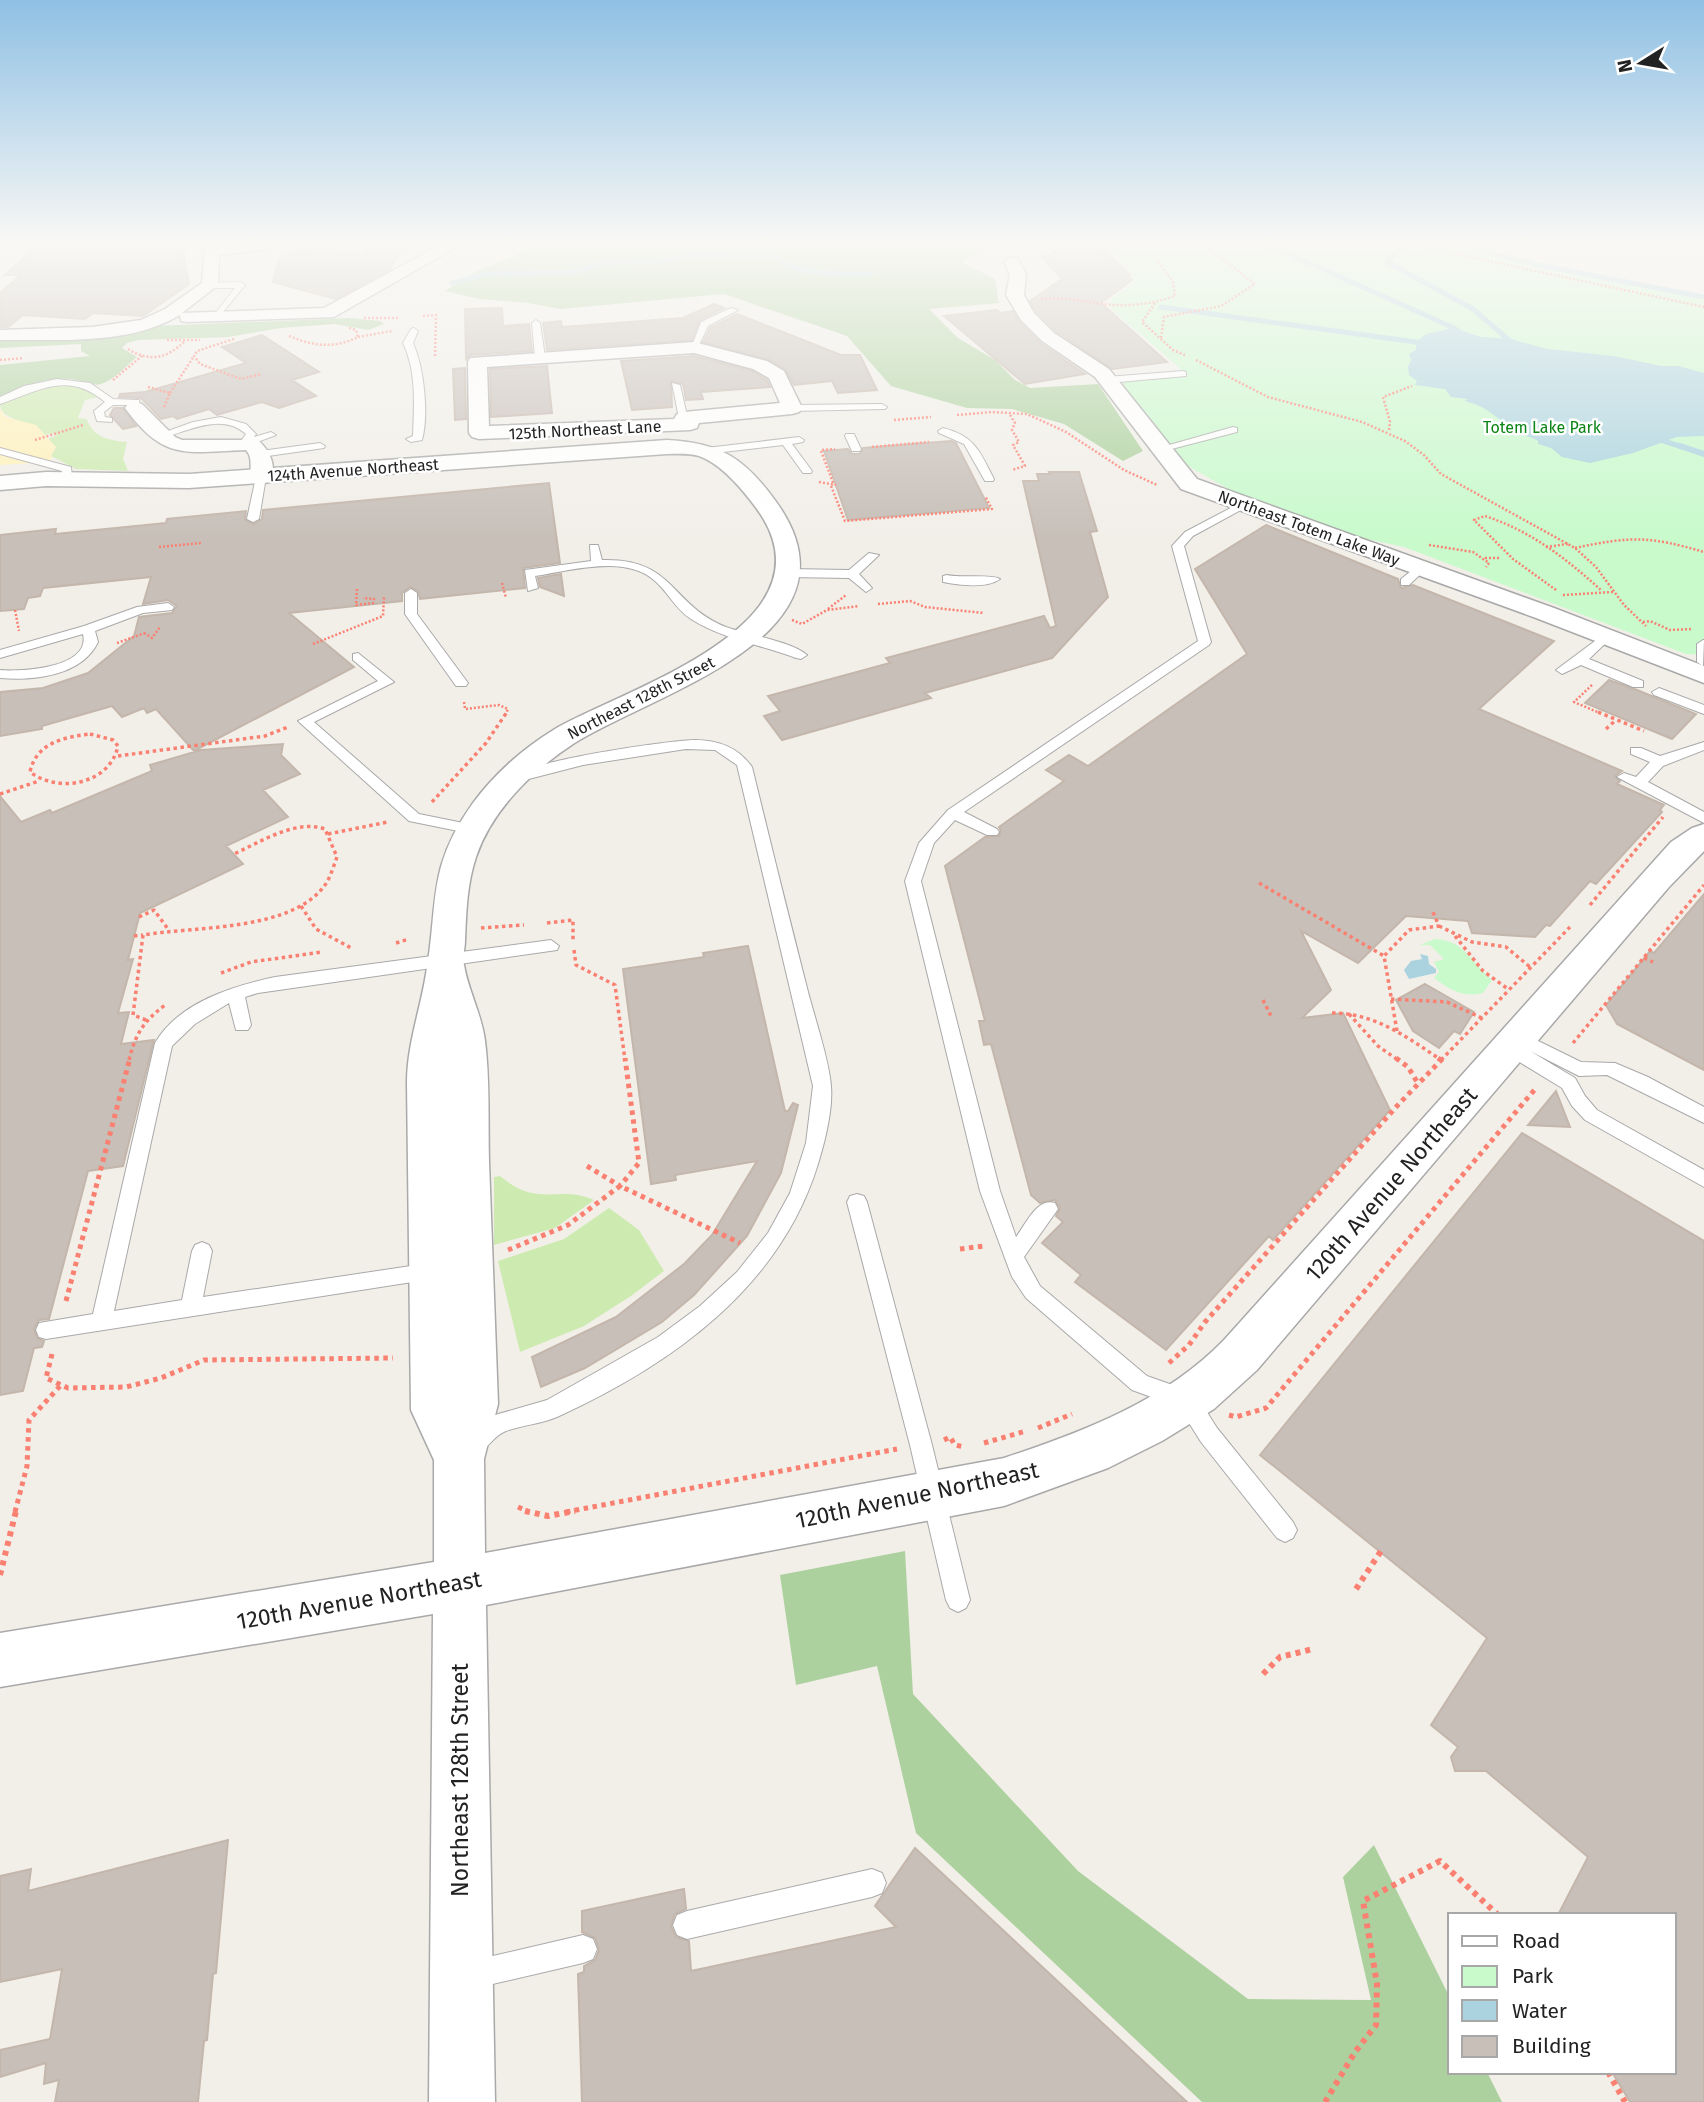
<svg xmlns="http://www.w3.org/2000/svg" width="1704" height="2102" viewBox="0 0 1704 2102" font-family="'Fira Sans',sans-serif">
	<rect width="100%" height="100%" fill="#f2efe9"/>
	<path fill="#cdebb0" d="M71 384 103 396 85 400 78 418 87 419C92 437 110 441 127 442L123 459 128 471 76 469 51 456 56 447 48 439 57 435 55 433 44 435C30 419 0 421 0 404L37 386Z
		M500 1176C539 1209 558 1184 594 1200L555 1228 494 1245V1177Z
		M609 1208 639 1230 664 1271 631 1296 584 1326 520 1352 498 1261 564 1239Z"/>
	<path fill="#add19e" d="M542 244H992L962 262 995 279 999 303 929 309 958 338 995 360 1015 380 1030 388 1098 384 1143 451 1123 461 1064 424 1012 409 967 408 891 386 847 336 724 294 560 309 528 303 479 299 445 291 475 272Z
		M349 318 380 321 384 324 368 330 335 324 281 328 228 337 138 340 127 343 122 348 137 357C126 366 114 380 101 384 92 387 79 379 69 379 45 377 20 387 0 399V365L90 356 81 351V344L0 348V341L154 326Z
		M905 1551 913 1694 1078 1871 1248 1999 1371 2000 1343 1877 1374 1845 1450 1998V2072H1487L1502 2102H1202L916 1833 877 1666 796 1685 780 1575Z"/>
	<path fill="#fff1ba" d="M0 409 6 417 36 425 56 447 51 456 53 458 47 462 0 465Z"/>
	<path fill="#c8facc" d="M1106 244H1471L1469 246 1526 260 1704 295V655L1686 654 1404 547 1353 536 1232 491 1174 458 1113 378 1182 370 1111 309V299L1134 282 1128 267Z
		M1435 939C1466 941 1470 962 1492 980L1483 993C1463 998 1450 990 1434 978L1439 972 1434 962 1444 959 1430 945H1420Z"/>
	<path fill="#aad3df" d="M1454 328 1481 337 1511 339 1547 349 1614 356 1661 366H1678L1704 373V436L1677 437 1633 453 1590 463 1562 457 1551 448 1538 444V441C1533 437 1528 437 1523 435 1500 424 1493 408 1465 401L1468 399 1451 397 1445 389 1415 385 1417 381 1409 375 1408 367 1411 360 1409 354 1416 350V342L1426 334Z
		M1420 954 1428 956 1429 964 1436 969V973L1409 979 1404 970 1411 961 1422 959Z"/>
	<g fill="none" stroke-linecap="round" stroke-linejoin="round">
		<path stroke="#aad3df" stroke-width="5" d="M760 244C788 277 831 274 871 274
			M1267 244 1454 328 1464 336
			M1454 244 1539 265 1704 297
			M1402 246 1387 262 1473 309 1517 347
			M452 283 486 274 576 272 600 263 664 261 690 255 768 256
			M1161 307 1416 342 1426 347
			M1651 437 1686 448"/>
		<path stroke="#aad3df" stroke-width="6" d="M1680 446 1704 454"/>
	</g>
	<path fill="#c7bfb8" stroke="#c4b6ab" stroke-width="2" d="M39 244H182L189 284 143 316 93 313 85 319 23 315 8 327H0V293L21 275H5Z
		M1047 244H1099L1130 275H1127L1132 280 1101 303 1167 362 1112 369 1056 331 1036 311 1030 301 1062 279 1042 257 1055 254Z
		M299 248 363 254 365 250H401L390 269 336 299 273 282 278 261Z
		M714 304 724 308 700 320 692 340 547 350 543 323 561 321 562 327 683 318Z
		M502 308 503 326 529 324 532 351 470 355 466 359 465 309Z
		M997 310 1001 313 1013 311 1019 322 1040 343 1085 374 1025 384 944 316Z
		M737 314 841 355H860L877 390 838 393 832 381 794 385 785 369 768 359 703 342 710 328Z
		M262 335 319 372 292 380 316 396 279 408 262 402 217 415 209 409 177 419 173 416 161 419 141 398 119 397 120 394 145 392 246 363 222 347Z
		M694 356 752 371 767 380 770 387 701 392 703 399 686 400 683 384 671 381 672 407 632 410 621 361Z
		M547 366 552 413 491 417 490 369Z
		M465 368 466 419 455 420 453 369Z
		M114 408H123L136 426 123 429 110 415Z
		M951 441 956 443 989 508 848 520 824 451 848 449 852 454H860L863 448Z
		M1049 472H1079L1097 531 1090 532 1108 597 1052 658 925 693 931 698 782 740 764 716 780 711 768 696 890 663 886 658 1044 616 1050 628 1056 626 1023 481H1039L1037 474H1050Z
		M549 483 560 563 523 568 525 588 420 599 418 591 410 587 402 593V601L289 613 354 667 194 751 156 709 147 713 144 708 122 717 112 706 42 726V729L0 736V692L43 688 88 673 134 636 139 617 172 613 177 606 168 600 143 604 151 577 43 588 40 596 28 598 24 609 0 611V535L56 529 55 534 166 523 167 519 246 511 245 520 254 524 262 519 263 510Z
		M1266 525 1398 579 1401 588 1413 585 1554 641 1479 709 1622 771 1615 776 1620 781 1617 784 1664 805 1660 810 1662 812 1596 884 1590 881 1550 926 1546 925 1535 937 1472 933 1468 921 1406 916 1358 963 1301 931 1331 990 1302 1018 1343 1013 1390 1110 1273 1240 1269 1236 1166 1350 1075 1282 1081 1275 1042 1243 1063 1222 1056 1216 1060 1208 1055 1200 1040 1203 1031 1195 991 1044 984 1045 979 1021H985L945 866 985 837 999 836 1001 831 999 827 1064 781 1046 770 1069 755 1088 766 1247 654 1195 569Z
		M561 574 564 596 540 587 538 578Z
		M1609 680 1637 690 1696 714 1672 739 1585 703Z
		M283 744 281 755 300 774 263 790 288 817 226 846 243 864 140 913 128 960 133 959 118 1013 129 1012 121 1044 154 1040 123 1166 88 1171 49 1319 39 1320 34 1329 37 1338 44 1341 42 1347 34 1348 23 1391 0 1395V796L21 822 50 810 52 813 152 771 150 765 201 750Z
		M1704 894V1070L1617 1024 1606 1005 1650 951 1654 953Z
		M748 946 785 1111H788L793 1103 798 1105 781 1173 747 1236 694 1295 662 1322 585 1368 541 1387 532 1357 616 1317 684 1264 712 1235 757 1161 675 1175 676 1180 651 1184 623 969 704 957 703 953Z
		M1425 984 1474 1012 1460 1034 1454 1031 1439 1048 1413 1031 1396 1000Z
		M1556 1091 1570 1127 1528 1125Z
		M1522 1133 1704 1241V2102H1630L1612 2072H1674V1915H1558L1588 1857 1486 1771H1455L1451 1757 1458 1747 1431 1725 1487 1638 1260 1455Z
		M228 1840 216 1973 213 1974 207 2040 204 2041 198 2102H55L59 2080 44 2084 46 2063 0 2077V2050L50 2039 62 1969 0 1982V1876L31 1869 28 1891Z
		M915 1848 1187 2102H582L578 1974 584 1972V1966L595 1960 599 1950 595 1938 582 1932V1911L684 1889 686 1909 675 1914 671 1926 676 1937 689 1941 691 1971 896 1927 875 1906Z"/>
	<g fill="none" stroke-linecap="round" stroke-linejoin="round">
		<defs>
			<path id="service" d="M207 283 241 282 245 285 218 318 214 315 235 288H210Z
				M731 308 738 310 708 326 697 349H691L701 322Z
				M536 320 540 323 545 357 540 360 535 357 532 323Z
				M414 328 418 331 413 343C424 367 429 415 422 440L411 442 406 439 413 436C414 405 417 372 403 343L411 329Z
				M1183 371 1186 372V376L1107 383 1102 380 1107 377Z
				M57 379 90 383 113 399 139 400 140 408 135 411 132 410 131 405H113L104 412 105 417 112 418V422L97 421 94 411 105 402C68 370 38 391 0 404V397L24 386Z
				M672 383 680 385 688 420 679 418Z
				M882 404 887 407 885 409 792 411 787 408 792 405Z
				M221 417 246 424 256 434 254 437 271 432 276 435 244 447 239 444 246 434C222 412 188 431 162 438L157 435 193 422Z
				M1233 427 1237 428V432L1160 452 1155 449Z
				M943 428C975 436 980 452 994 479L993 481H985L964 444 939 433 938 431Z
				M846 434H854L861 449 860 451H852L845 436Z
				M799 437 804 440 803 442 792 444 812 471 811 473H803L783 445 706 454 701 451 706 448Z
				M320 443 325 446 324 448 261 457 256 454 261 451Z
				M0 448 71 467 72 479 63 481 62 471 0 454Z
				M261 474 266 477 259 519 253 522 247 519 256 477Z
				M1240 503 1250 505 1193 536 1184 546 1211 642 1209 645 964 812 997 829 999 832 997 835H987L955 820 934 843 921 881 1000 1191 1016 1237C1026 1224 1037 1197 1055 1203L1058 1209 1024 1257 1040 1286 1147 1376 1195 1393 1217 1428 1293 1522 1297 1530 1293 1538 1285 1542 1277 1538 1201 1442 1179 1407 1132 1390 1026 1298 1012 1277 980 1191 905 881 919 843 948 810 1198 641 1172 546 1185 532Z
				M590 545H598L602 560C675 558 669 604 726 627 748 635 791 641 807 655L801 659 796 658C762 645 722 639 691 619 676 610 668 592 655 581 625 554 571 571 535 576L538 588 528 591 525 570 591 561Z
				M869 553 879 555 859 574 872 588 866 592 849 578 788 577 782 573 788 569 849 570Z
				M1416 567 1426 569 1409 585H1401V579Z
				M947 575C960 578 993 574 1000 579 986 589 959 585 943 582V576Z
				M411 589 417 593V614L468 683 466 686H456L405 614V593Z
				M168 603 174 607 172 610 143 613 95 631 98 642C82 676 33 681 0 678V670C22 672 91 668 83 634L0 658V650L84 626 137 607Z
				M1607 632 1613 636 1589 659 1643 681V687H1633L1581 665 1562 674 1556 670Z
				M1703 640H1704L1703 666 1697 662V644Z
				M358 653 394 682 314 722 419 814 478 826 480 829 478 832 473 834 409 821 298 721 378 681 353 660V654Z
				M1659 688 1704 705V714L1654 695 1652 692Z
				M694 740C718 740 738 747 752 767 770 841 788 914 807 988 814 1016 829 1059 831 1086 833 1110 825 1141 818 1164 780 1288 671 1365 557 1417 540 1424 523 1425 506 1431 494 1435 489 1448 477 1453L469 1449 466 1442 469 1435 488 1417 547 1400 658 1337 700 1306 737 1272 768 1233 790 1193 806 1143 813 1086 737 765 715 750 686 749 583 765 517 782 510 778C527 761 664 741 694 740Z
				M1704 742V750L1663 766 1648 782 1704 812V823L1617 777 1624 773 1636 777 1650 762 1631 754V748H1641L1660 756Z
				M551 940 559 946 557 950 258 993 245 997 251 1025 248 1030H236L229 1003 195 1024 172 1046 114 1311 182 1300 192 1251 195 1245 202 1242 209 1245 212 1251 203 1297 431 1263 438 1266 441 1272 438 1278 46 1339 39 1337 36 1330 39 1323 93 1314 155 1043C179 1002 233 986 275 977Z
				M1518 1031 1581 1062 1615 1063 1648 1077 1704 1107V1123L1607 1075 1579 1076 1530 1051 1575 1078 1585 1096 1597 1110 1704 1170V1187L1585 1120 1572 1106 1562 1088 1503 1052 1500 1047 1503 1042 1512 1041 1509 1037 1512 1032Z
				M857 1194 864 1196 867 1202 932 1445 970 1600 966 1608 958 1612 950 1608 946 1600 910 1445 847 1202 850 1196Z
				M872 1869 882 1873 886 1883 882 1893 872 1897 687 1939 677 1935 673 1925 677 1915 687 1911Z
				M583 1935 593 1939 597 1949 593 1959 583 1963 471 1989 461 1985 457 1975 461 1965 471 1961Z"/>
			<path id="minor" d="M230 244H276L268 249 219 255 218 285 182 313 324 308 442 244 458 246 334 317 187 322 181 321 180 315C128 346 58 339 0 340V330L92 327 141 320 165 309 202 283 205 248Z
				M1012 257 1018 259 1026 274 1024 295 1034 313 1054 333 1109 369 1197 479 1554 608 1704 666V683L1536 618 1181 489 1095 377 1042 341 1021 320 1006 295 1010 274 1004 262Z
				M694 342 767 361 784 371 802 408 799 412 792 414 699 423 697 428 690 430 479 439 472 437 469 433 468 362 470 358ZM694 353 753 369 769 378 780 403 684 412 677 414 674 419 489 426 487 367Z
				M135 402 142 404 175 437 182 440H258C270 451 278 467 269 482H253C247 472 255 460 246 450 187 452 164 462 125 408L128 404Z"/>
			<path id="tertiary" d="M667 440C721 443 745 458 777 503 871 636 651 694 573 744 532 771 492 810 476 857 467 884 466 913 465 941 465 948 462 958 464 965 468 990 482 1015 485 1041 490 1080 488 1122 489 1162 492 1243 495 1323 498 1404L484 1459 485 1553 1004 1458C1083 1432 1165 1401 1224 1340L1671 842 1692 828 1704 824V851L1669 887 1257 1370 1214 1409 1162 1441 1108 1468 1004 1506 486 1605 495 2102H429L433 1614 0 1687V1633L434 1562V1460L411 1410 407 1083C407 1045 420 1011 426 974 439 902 426 869 473 803 495 773 524 748 555 729 624 689 841 625 757 509 743 490 722 464 699 456 689 453 677 454 667 454L189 488 46 486 0 490V476L46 472 189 474Z"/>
		</defs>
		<use href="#service" stroke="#a9a9a9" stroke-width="2"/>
		<use href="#minor" stroke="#a9a9a9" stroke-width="3"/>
		<use href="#tertiary" stroke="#a9a9a9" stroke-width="3"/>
		<path stroke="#fa8072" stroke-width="2.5" stroke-dasharray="2 2" stroke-linecap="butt" d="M1409 244 1704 307
			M1041 299C1062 297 1082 301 1103 304 1127 307 1152 304 1175 296L1173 282 1157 260
			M1155 303 1142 322 1173 350 1185 355
			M423 316 436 315 435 356
			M364 318H400
			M289 336C313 346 334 349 358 337L356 330 347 327
			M358 337 392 331
			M1161 338 1164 317 1221 306 1255 284 1203 244
			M234 339 197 351 194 356 200 364 241 379 261 374
			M167 340H200
			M128 349C151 363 167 358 185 341
			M0 360 24 358
			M1196 360 1268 397 1362 422 1405 441 1424 455 1441 474 1575 548 1596 567 1624 605 1646 626
			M113 380 142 356
			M148 387 170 393 164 407
			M170 393 194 356
			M957 415 992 412 1027 414 1066 432 1124 470 1157 485
			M1010 415 1015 423 1012 430 1019 442 1013 445 1025 466 1012 470
			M894 420 931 417
			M1389 430 1390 422 1383 397 1412 386
			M35 440 83 425
			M872 447 929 442
			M822 450 835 449
			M821 451 834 485
			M819 482 836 485
			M831 486 845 521 992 509 985 496
			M1429 545 1473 552 1489 563 1486 567
			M159 547 201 543
			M1546 547 1568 544
			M1575 548C1631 536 1649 536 1704 552
			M1485 558H1500
			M502 583 506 598
			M357 589 356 605 373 603 374 599 363 598
			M1556 590 1513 559 1474 520 1485 516C1531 531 1567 559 1602 591
			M1563 595 1613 592
			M878 604 910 601 925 607 984 613
			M828 609 846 595
			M15 610 19 631
			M792 620 802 624 827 610 859 606
			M1643 622 1650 621 1670 630 1692 629
			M144 633 152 638 160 627
			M117 643 145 633
			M313 644 383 616 384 596
			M1592 685 1574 702 1602 714
			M464 702 465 709 499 705 508 709 506 714"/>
		<path stroke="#fa8072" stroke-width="3.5" stroke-dasharray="3.5 3.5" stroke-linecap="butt" d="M1598 712 1644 731
			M1606 729 1616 720
			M90 734 113 740 118 746C110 784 59 794 30 772 36 743 64 737 90 734Z
			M118 756 265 736 288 727
			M0 794 39 781
			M432 802 486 743 507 712
			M328 834 388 822
			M1259 883 1384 956
			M1590 905 1663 817
			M301 906 316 929 353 949
			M139 917 154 910 168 929
			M547 923 573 920V941
			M1439 926 1472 942 1506 947 1530 967
			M481 928 524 925
			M134 936 143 935
			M1455 936 1483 971 1508 989
			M396 943 409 939
			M574 950 576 965 615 985 625 1060
			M1644 958 1653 962
			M221 973 251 962 322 952
			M1391 999 1447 1002 1482 1018
			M1263 1000 1272 1018
			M1332 1013C1375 1013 1407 1037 1441 1060
			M1349 1014 1378 1046 1398 1060
			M146 1020 133 1015 143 935C194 926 296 932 327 882 331 875 334 865 337 857L325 829C296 819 260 842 234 854
			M1397 1031 1384 956 1409 930 1439 926 1432 910
			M1573 1043 1704 885
			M129 1060C136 1033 143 1022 165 1005
			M1441 1060 1570 927"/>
		<path stroke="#fa8072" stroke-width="5" stroke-dasharray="4.5 4.5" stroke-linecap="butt" d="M1396 1058 1408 1067 1419 1085
			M1438 1058 1442 1061
			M587 1166 620 1186 639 1163 625 1058
			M960 1249 984 1246
			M508 1250 568 1225 620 1186 740 1243
			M66 1301 130 1058
			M52 1354 46 1378 68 1388 126 1387 161 1378 204 1360 393 1358
			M1169 1363 1189 1345 1205 1322 1397 1106 1443 1058
			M1229 1415 1236 1417 1266 1408 1536 1088
			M1038 1428 1072 1414
			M944 1440 950 1437 955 1445 965 1447
			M984 1443 1026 1431
			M518 1507 529 1512
			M15 1512 27 1466 29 1420 61 1385
			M566 1512 897 1449"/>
		<path stroke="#fa8072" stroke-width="6" stroke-dasharray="5 5" stroke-linecap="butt" d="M525 1511 548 1516 575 1511
			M0 1575 16 1511
			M1356 1589 1381 1551
			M1263 1674 1280 1657 1313 1649
			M1608 2072 1625 2102
			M1325 2102 1355 2052 1376 2025 1377 1984 1363 1901 1440 1861 1498 1915"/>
		<use href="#service" fill="#fff" fill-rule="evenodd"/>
		<use href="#minor" fill="#fff" fill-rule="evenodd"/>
		<use href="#tertiary" fill="#fff" fill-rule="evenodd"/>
	</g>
	<linearGradient id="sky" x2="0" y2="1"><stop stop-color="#8fc0e4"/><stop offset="0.45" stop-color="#f9f8f5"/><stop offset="1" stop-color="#f9f8f5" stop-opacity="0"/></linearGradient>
	<rect width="1704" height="538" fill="url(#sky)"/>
	<g text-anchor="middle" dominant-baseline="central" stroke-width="5" stroke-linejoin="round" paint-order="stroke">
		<g font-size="16" fill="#0c8416" stroke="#fff">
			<text x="1542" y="427">Totem Lake Park</text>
		</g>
		<g font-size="16" fill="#222" stroke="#fff">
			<text transform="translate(585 430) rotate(-3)">125th Northeast Lane</text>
			<text transform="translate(353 470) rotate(-4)">124th Avenue Northeast</text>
			<text transform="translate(1309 528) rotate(20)">Northeast Totem Lake Way</text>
			<text transform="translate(641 698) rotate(-27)">Northeast 128th Street</text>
		</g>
		<g font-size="23" fill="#222" stroke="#fff">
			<text transform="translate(1391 1184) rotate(-49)">120th Avenue Northeast</text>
			<text transform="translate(917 1495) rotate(-12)">120th Avenue Northeast</text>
			<text transform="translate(359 1600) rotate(-10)">120th Avenue Northeast</text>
			<text transform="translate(460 1780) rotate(-90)">Northeast 128th Street</text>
		</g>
	</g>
	<rect x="1448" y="1913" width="228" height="161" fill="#ffffff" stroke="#a7a7a7" stroke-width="2"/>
	<rect x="1462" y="1936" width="35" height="10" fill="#ffffff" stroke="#a7a7a7" stroke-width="2"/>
	<text x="1512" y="1948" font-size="21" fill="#222222">Road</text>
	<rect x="1462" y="1966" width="35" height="21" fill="#c8facc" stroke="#a7a7a7" stroke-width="2"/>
	<text x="1512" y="1983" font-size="21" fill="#222222">Park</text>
	<rect x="1462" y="2000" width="35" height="21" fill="#aad3df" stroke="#a7a7a7" stroke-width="2"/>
	<text x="1512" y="2018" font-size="21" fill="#222222">Water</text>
	<rect x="1462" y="2036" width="35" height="21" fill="#c7bfb8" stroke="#a7a7a7" stroke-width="2"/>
	<text x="1512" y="2053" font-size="21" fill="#222222">Building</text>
	<g transform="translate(1641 63) rotate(259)" stroke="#ffffff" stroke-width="5" paint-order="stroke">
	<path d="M0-5L12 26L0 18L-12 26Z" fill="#222222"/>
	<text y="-10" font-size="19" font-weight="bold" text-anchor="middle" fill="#222222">N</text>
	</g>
</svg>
